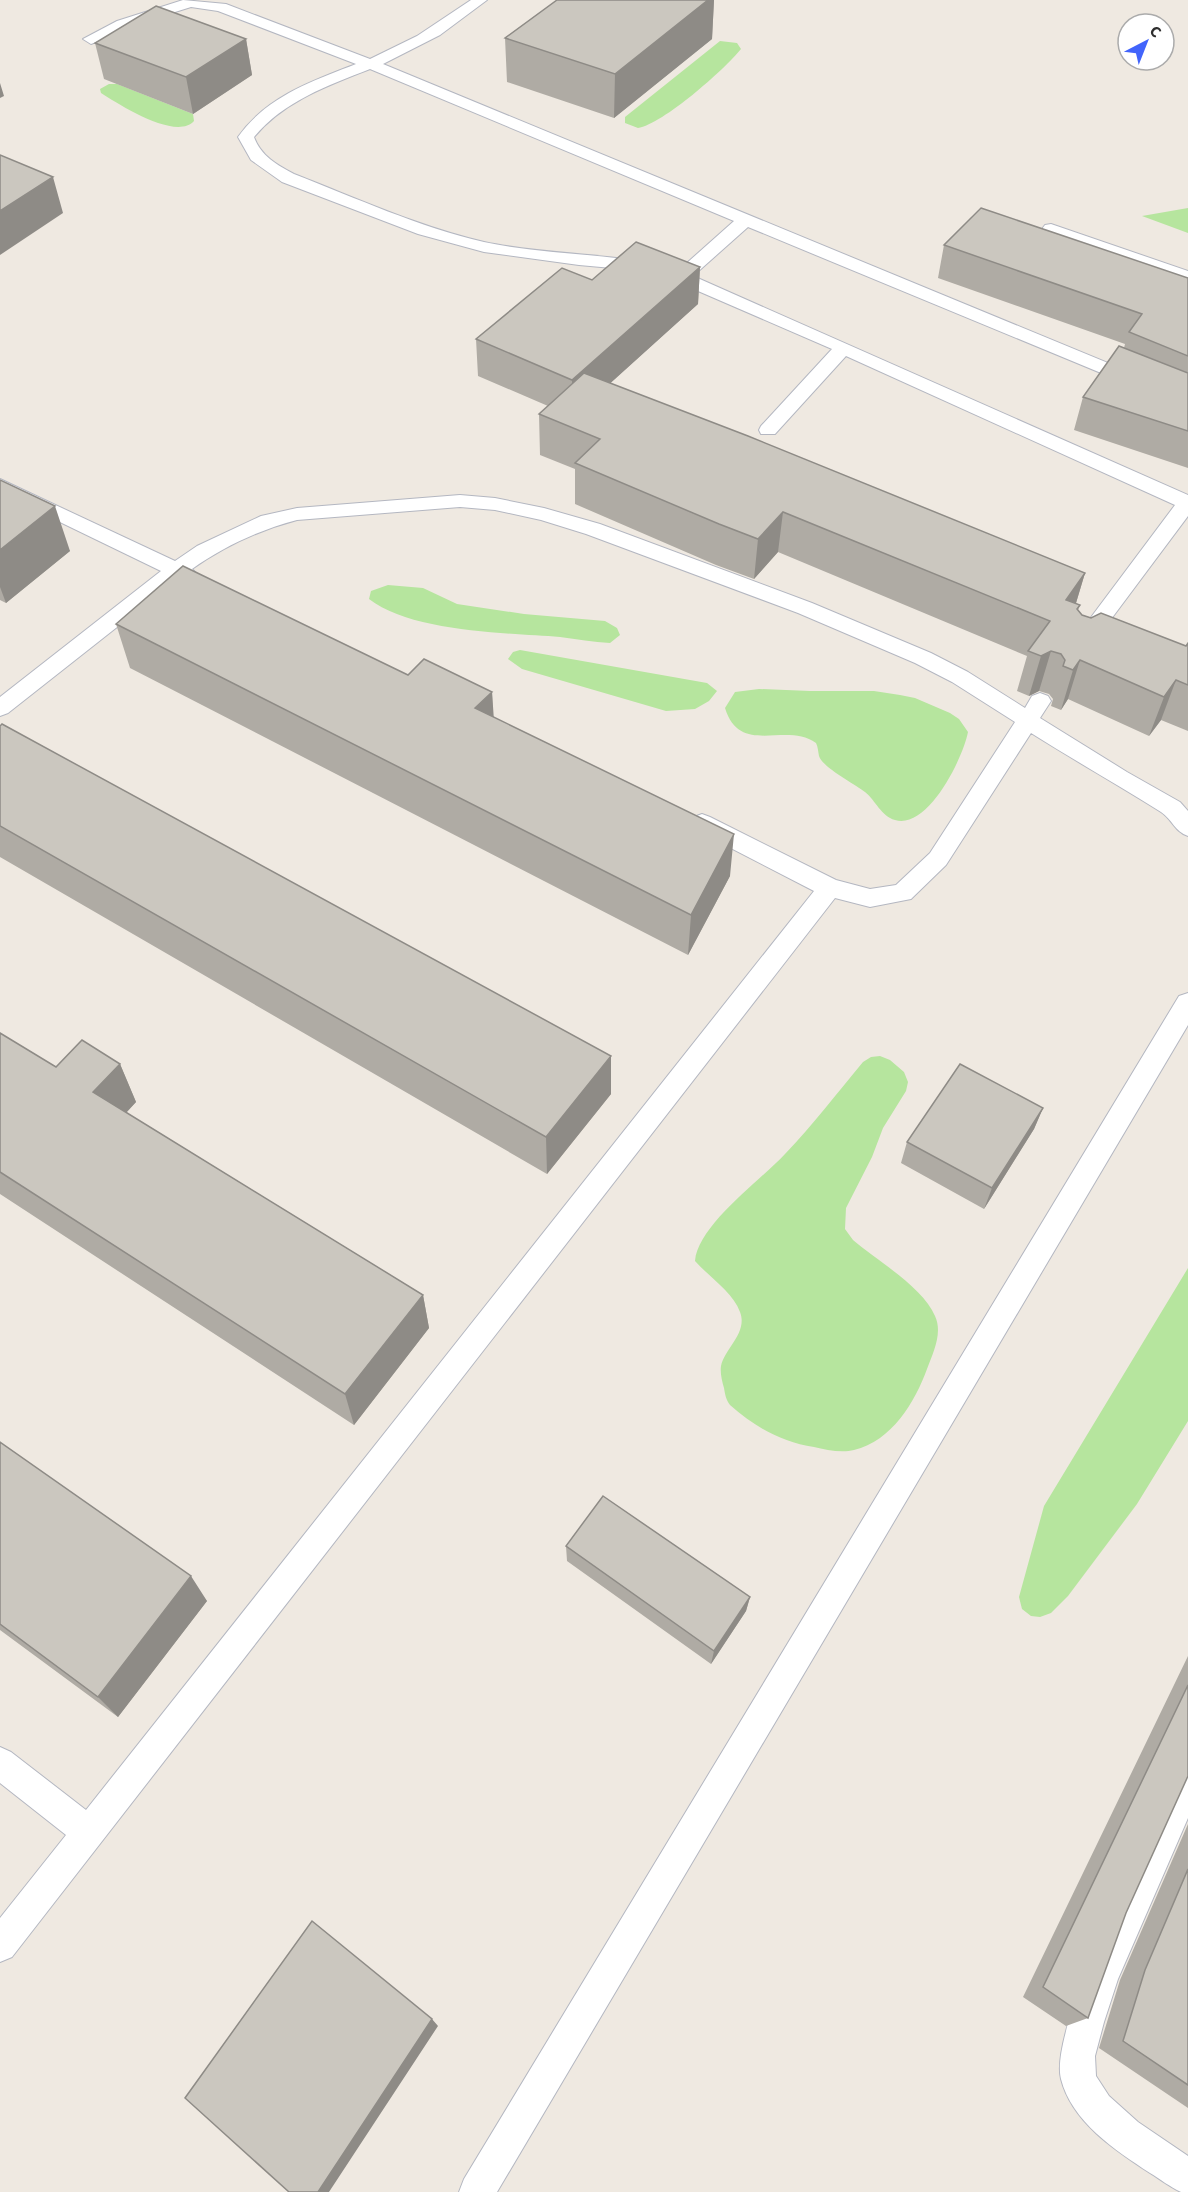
<svg xmlns="http://www.w3.org/2000/svg" width="1188" height="2192" viewBox="0 0 1188 2192" font-family="'Source Sans 3',sans-serif">
	<rect width="100%" height="100%" fill="#efe9e1"/>
	<path fill="#b6e59e" d="M720 41 737 43 741 49C724 70 663 124 638 128L625 123V117Z
		M109 84H117L193 114 194 121C176 141 120 105 101 93L100 89Z
		M1188 208V233L1142 216Z
		M388 585 423 588 457 604 524 614 605 621 617 628 620 635 610 643C593 642 577 639 560 637 507 633 411 632 369 599L371 591Z
		M520 650 707 683 717 691 709 701 695 709 666 711 522 669 508 659 513 652Z
		M759 689 810 691H874L900 695 915 698 950 713 959 719 968 732C963 758 928 830 895 820 881 816 876 801 865 792 855 784 823 768 819 756 818 751 818 747 816 743 786 721 740 757 725 708L735 692Z
		M880 1056 890 1060 904 1072 908 1082 906 1091 883 1128 872 1157 846 1208 845 1229 853 1240C876 1260 923 1287 935 1316 943 1333 933 1353 927 1369 915 1402 892 1441 854 1450 842 1453 826 1450 814 1447 781 1442 755 1427 730 1405 726 1400 725 1394 724 1388 722 1381 720 1373 721 1366 725 1348 748 1333 740 1312 733 1292 709 1277 695 1261 698 1225 761 1180 785 1154 813 1125 837 1093 863 1062L871 1057Z
		M1188 1268V1421L1137 1504 1068 1596 1051 1613 1040 1617 1031 1616 1022 1609 1019 1597 1044 1506Z"/>
	<g fill="none" stroke-linecap="round" stroke-linejoin="round">
		<defs>
			<path id="lane" d="M183 0 226 4 370 59 417 36 471 0H487L440 35 383 64 1188 396V409L748 227 693 276 1188 495V516L1091 646 1084 648 1077 646 1073 641 1077 636 1175 505 846 356 775 434H761L759 430 761 426 832 349 668 278 645 271 579 265 484 252 418 234 282 182 251 160 238 137C266 97 312 81 356 64L218 11 191 7 127 27 96 42 91 44 83 39 117 21ZM370 69 734 221 679 270C616 252 549 256 484 242 419 227 356 198 294 174 277 165 261 156 254 137 284 101 327 86 370 69Z
				M1051 224 1188 271V282L1045 233 1042 229 1045 225Z
				M0 479 175 561 197 546 261 516 297 508 460 495 495 498 544 508 600 524 812 603 931 653 968 672 1025 708 1032 696 1040 693 1048 696 1051 701 1040 718 1127 772 1180 802 1188 811V836C1175 832 1172 819 1161 812 1118 785 1074 760 1031 733L946 865 911 899 870 907 835 898 12 1957 0 1962V1918L66 1835 0 1783V1747L11 1752 86 1810 814 891 694 829 691 823 694 817 702 814 710 817 836 880 870 889 896 885 930 853 1015 722 952 682 915 663 798 613 586 534 541 520 495 510 460 507 297 520C259 530 223 547 192 569L200 577 197 582 190 584 178 579 8 713 0 716V697L161 571 0 493Z
				M1188 993V1025L497 2192H459L464 2179 1179 996Z
				M1188 1765V1818L1118 1979 1104 2022 1095 2056 1096 2076 1109 2096 1138 2122 1188 2156V2192H1181C1170 2187 1160 2179 1150 2173 1115 2150 1072 2122 1061 2079 1048 2029 1151 1825 1177 1770Z"/>
		</defs>
		<use href="#lane" stroke="#b4b7c1" stroke-width="2"/>
		<use href="#lane" fill="#fff" fill-rule="evenodd"/>
	</g>
	<path fill="#afaba4" d="M557 0H714L712 39 614 118 507 82 505 38Z
		M246 39 252 75 193 114 104 79 95 43Z
		M944 245 1188 278V468L1074 430 1083 397 1124 348 1125 344 938 278Z
		M700 267 698 304 610 383 1085 573 1076 603 1080 605 1078 610 1082 615 1186 646 1188 643V731L1161 720 1149 736 1068 699 1061 710 1051 706 1053 699 1049 694 1039 691 1029 696 1017 691 1027 656 778 552 754 579 716 565 575 504V469L540 455 539 414 548 406 478 376 476 339 592 280Z
		M0 480 70 551 6 603 0 600Z
		M116 624 408 675 492 692 493 717 730 876 688 955 130 668Z
		M0 726 611 1094 547 1174 0 857Z
		M0 1033 56 1067 120 1064 136 1102 126 1113 423 1295 429 1328 354 1425 0 1194Z
		M1043 1108 1034 1129 984 1209 901 1163 907 1142Z
		M0 1442 207 1601 118 1717 0 1630Z
		M566 1546 750 1597 746 1611 711 1664 567 1561Z
		M1188 1656V1776L1126 1913 1088 2018 1066 2026 1023 1997Z
		M1188 1824V2108L1099 2048 1120 1980Z"/>
	<path fill="#8e8b86" d="M708 0H714L712 39 614 118 615 74Z
		M246 39 252 75 193 114 186 77Z
		M0 83 4 96 0 98Z
		M53 177 63 213 0 255V211Z
		M700 267 698 304 573 417 572 380Z
		M55 506 70 551 6 603 0 587V550Z
		M783 512 778 552 754 579 758 539Z
		M1085 573 1073 613 1066 600Z
		M1051 651 1039 691 1029 696 1041 656Z
		M1080 660 1068 699 1061 710 1073 670Z
		M1176 680 1161 720 1149 736 1164 697Z
		M492 692 495 735 475 708Z
		M734 834 730 876 688 955 691 915Z
		M611 1056V1094L547 1174 546 1137Z
		M120 1064 136 1102 110 1130 93 1092Z
		M1043 1108 1034 1129 984 1209 992 1188Z
		M423 1295 429 1328 354 1425 345 1394Z
		M191 1576 207 1601 118 1717 98 1697Z
		M750 1597 746 1611 711 1664 714 1651Z
		M432 2019 438 2026 329 2192H318Z"/>
	<path fill="#cbc7bf" stroke="#8e8b86" stroke-width="1.5" d="M557 0H708L615 74 505 38Z
		M156 6 246 39 186 77 95 43Z
		M0 155 53 177 0 211Z
		M981 208 1188 278V356L1129 332 1142 314 944 245Z
		M636 242 700 267 572 380 476 339 562 268 592 280Z
		M1119 346 1188 373V431L1083 397Z
		M584 373 748 436 1085 573 1066 600 1080 605 1077 609 1082 615 1091 618 1101 613 1186 646 1188 643V685L1176 680 1164 697 1080 660 1073 670 1063 666 1065 660 1061 654 1051 651 1041 656 1028 651 1050 621 783 512 758 539 719 524 575 463 600 439 539 414Z
		M0 480 55 506 0 550Z
		M183 566 408 675 424 659 492 692 475 708 734 834 691 915 116 624Z
		M2 724 611 1056 546 1137 0 826V726Z
		M0 1033 56 1067 82 1040 120 1064 93 1092 423 1295 345 1394 0 1172Z
		M960 1064 1043 1108 992 1188 907 1142Z
		M0 1442 191 1576 98 1697 0 1624Z
		M603 1496 750 1597 714 1651 566 1546Z
		M1188 1685V1776L1126 1913 1088 2018 1043 1987Z
		M1188 1869V2085L1123 2041 1145 1970Z
		M312 1921 432 2019 318 2192H289L185 2098Z"/>
	<g transform="translate(1146 42) rotate(42)"><circle r="28" fill="#ffffff" stroke="#ababab" stroke-width="1.5"/>
	<path d="M0-4.5L10 22L0 15L-10 22Z" fill="#4264fb"/>
	<text y="-9" font-size="16" font-weight="bold" text-anchor="middle" fill="#2e2e2e">С</text>
	</g>
</svg>
